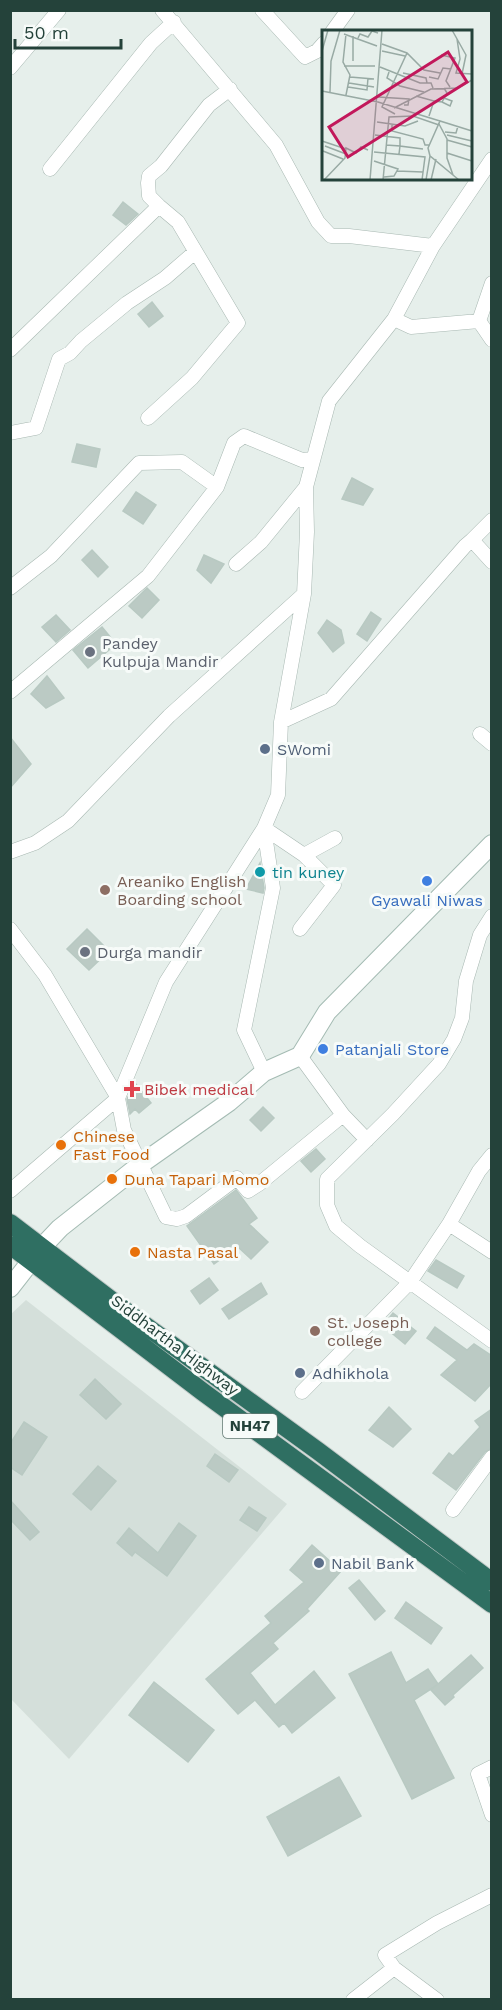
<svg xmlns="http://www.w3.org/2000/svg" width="502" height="2010" viewBox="0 0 502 2010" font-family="'Work Sans',sans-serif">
	<rect width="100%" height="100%" fill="#e6efeb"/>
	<path fill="#d4dfda" d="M26 1300 287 1504 69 1759 11 1699 10 1315Z"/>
	<path fill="#bbcac4" stroke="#b8c9c2" stroke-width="1.5" d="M123 202 138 214 126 225 113 215Z
		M152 302 163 316 149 327 138 314Z
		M77 444 100 449 96 467 72 462Z
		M352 478 373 489 363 505 342 499Z
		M136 492 156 505 143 524 123 511Z
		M92 550 108 567 98 577 82 560Z
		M204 555 224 564 211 583 197 570Z
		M147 588 159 600 142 618 129 606Z
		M371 612 381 619 367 641 357 634Z
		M56 615 70 630 56 642 42 627Z
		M327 620 341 630 344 643 333 652 318 633Z
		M102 627 116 644 88 668 73 650Z
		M47 676 64 698 46 708 31 694Z
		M10 737 31 764 10 788Z
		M260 863 264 888 263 893 246 889Z
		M87 929 109 951 89 970 67 949Z
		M135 1083 151 1103 139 1113 135 1109 130 1114 127 1099Z
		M263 1107 274 1118 261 1131 250 1120Z
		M316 1149 325 1159 311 1172 301 1161Z
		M236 1190 257 1218 249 1224 268 1242 251 1259 238 1247 214 1264 187 1226Z
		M436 1260 464 1276 457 1288 428 1271Z
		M209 1278 218 1290 200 1304 191 1291Z
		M261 1283 267 1294 229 1319 222 1309Z
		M393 1313 416 1331 405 1344 383 1326Z
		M435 1327 467 1350 474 1344 492 1356V1383L475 1401 441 1375 457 1360 427 1338Z
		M95 1379 121 1404 106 1419 80 1395Z
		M389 1407 411 1429 393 1447 369 1430Z
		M492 1409V1448L485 1452 456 1490 433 1473 449 1453 453 1456 480 1427 475 1421Z
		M24 1422 47 1437 22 1475 10 1467V1444Z
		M215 1454 238 1470 229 1482 207 1466Z
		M98 1466 116 1481 91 1510 73 1494Z
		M10 1500 39 1532 30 1540 10 1519Z
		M249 1507 266 1518 257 1531 240 1520Z
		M179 1523 196 1536 167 1576 135 1552 132 1556 117 1543 129 1528 158 1553Z
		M312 1545 341 1571 307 1609 309 1611 273 1643 278 1649 250 1673 275 1705 314 1671 335 1698 292 1733 284 1723 279 1727 255 1700 238 1714 206 1679 271 1623 265 1616 304 1582 290 1570Z
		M359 1580 385 1611 375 1620 349 1588Z
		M406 1602 442 1628 431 1644 395 1618Z
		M391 1652 406 1683 428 1669 438 1684 471 1655 483 1668 453 1695 454 1697 445 1705 431 1690 437 1685 414 1700 454 1778 412 1799 349 1674Z
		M154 1682 214 1730 188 1762 129 1715Z
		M339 1777 361 1816 288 1856 267 1817Z"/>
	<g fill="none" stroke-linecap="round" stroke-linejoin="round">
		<defs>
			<path id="street" d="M162 10 276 145 318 222 331 236H349L433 246
				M262 10 305 57 317 51 324 43
				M332 32 348 10
				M10 68 59 10
				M50 169 151 43 174 22
				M394 319 411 327 479 321 492 340
				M479 321 492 283
				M10 350 159 206
				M148 418 192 378 238 323 178 222 159 206 149 196 148 183 149 176 161 166 209 105 230 89
				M10 433 36 428 59 359 70 353 81 341 127 303 165 278 195 252
				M472 540 492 520
				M236 564 261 542 306 487
				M10 588 51 556 139 463 182 462 217 487
				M10 692 148 576 217 487 234 443 244 436 302 460 313 459
				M281 722 331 699 465 546 472 540 492 562
				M480 734 492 744
				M10 852 35 843 68 821 169 716 304 594
				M304 855 335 838
				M492 916 480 935 466 981 462 1018 454 1039 439 1064 393 1114 327 1179V1205L336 1226 360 1246 492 1341
				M10 929 45 975 118 1098 124 1130 166 1217 177 1219 186 1216 237 1178 248 1191 259 1184 343 1115
				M300 1056 343 1115 367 1140
				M264 1072 244 1030 273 888 264 828 278 795 281 722 304 594 307 532 306 487 329 401 394 319 433 246 492 159
				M10 1191 118 1098 166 982 264 828 304 855 334 885 300 929
				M449 1224 492 1252
				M302 1392 410 1282 449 1224 479 1171 492 1155
				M453 1510 492 1457
				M492 1767 478 1774 492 1815
				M353 2000 394 1968
				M437 2000 394 1968 385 1955 437 1923 492 1895"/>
			<path id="secondary" d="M10 1288 42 1247 60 1228 141 1164 229 1102 264 1072 300 1056 327 1012 492 844"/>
			<path id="highway" d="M10 1223 132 1316 318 1451 492 1582
				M10 1245 203 1392 492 1604"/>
		</defs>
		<use href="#street" stroke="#a8b8b2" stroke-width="15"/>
		<use href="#secondary" stroke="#a4bbb3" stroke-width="20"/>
		<use href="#highway" stroke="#c2cac8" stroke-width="20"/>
		<use href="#street" stroke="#fff" stroke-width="14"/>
		<use href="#secondary" stroke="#fff" stroke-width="18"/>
		<use href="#highway" stroke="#2f6f62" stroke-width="18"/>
	</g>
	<g fill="#6b7280" stroke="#f7fbf9" stroke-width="2">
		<circle cx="90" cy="652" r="6"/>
		<circle cx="85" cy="952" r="6"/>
	</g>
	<g fill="#5c6f8a" stroke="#f7fbf9" stroke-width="2">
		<circle cx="265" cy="749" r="6"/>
		<circle cx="300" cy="1373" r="6"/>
		<circle cx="319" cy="1563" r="6"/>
	</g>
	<circle fill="#0f9aa8" stroke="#f7fbf9" stroke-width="2" cx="260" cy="872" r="6"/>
	<g fill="#3f7fe0" stroke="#f7fbf9" stroke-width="2">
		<circle cx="427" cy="881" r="6"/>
		<circle cx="323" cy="1049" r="6"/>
	</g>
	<g fill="#8d6e63" stroke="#f7fbf9" stroke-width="2">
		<circle cx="105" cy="890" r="6"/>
		<circle cx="315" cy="1331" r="6"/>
	</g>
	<path fill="#e0444e" stroke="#f7fbf9" stroke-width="2" d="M129 1080h6v6h6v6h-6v6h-6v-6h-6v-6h6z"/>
	<g fill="#e8710a" stroke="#f7fbf9" stroke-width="2">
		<circle cx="61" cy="1145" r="6"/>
		<circle cx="112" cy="1179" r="6"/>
		<circle cx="135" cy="1252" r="6"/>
	</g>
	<g text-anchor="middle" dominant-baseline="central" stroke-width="6" stroke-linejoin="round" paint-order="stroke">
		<rect fill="#f7fbf9" stroke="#637a73" stroke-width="1.5" x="223" y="1414" width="54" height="24" rx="4.5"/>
		<g font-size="15" font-weight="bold" fill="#24423a">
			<text x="250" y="1426">NH47</text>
		</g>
		<g font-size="16" fill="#5b616d" stroke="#f7fbf9" text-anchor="start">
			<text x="102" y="643">Pandey<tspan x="102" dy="18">Kulpuja Mandir</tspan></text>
			<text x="97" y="952">Durga mandir</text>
		</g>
		<g font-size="16" fill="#4e5e75" stroke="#f7fbf9" text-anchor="start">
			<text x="277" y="749">SWomi</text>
			<text x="312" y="1373">Adhikhola</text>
			<text x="331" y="1563">Nabil Bank</text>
		</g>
		<g font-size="16" fill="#0d838f" stroke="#f7fbf9" text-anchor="start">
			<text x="272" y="872">tin kuney</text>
		</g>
		<g font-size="16" fill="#785e54" stroke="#f7fbf9" text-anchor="start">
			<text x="117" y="881">Areaniko English<tspan x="117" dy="18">Boarding school</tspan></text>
			<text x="327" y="1322">St. Joseph<tspan x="327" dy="18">college</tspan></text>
		</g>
		<g font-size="16" fill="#366cbe" stroke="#f7fbf9">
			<text x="427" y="900">Gyawali Niwas</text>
			<text x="335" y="1049" text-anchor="start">Patanjali Store</text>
		</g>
		<g font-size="16" fill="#be3a42" stroke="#f7fbf9" text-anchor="start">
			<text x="144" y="1089">Bibek medical</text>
		</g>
		<g font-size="16" fill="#c56008" stroke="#f7fbf9" text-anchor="start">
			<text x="73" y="1136">Chinese<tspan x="73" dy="18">Fast Food</tspan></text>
			<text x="124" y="1179">Duna Tapari Momo</text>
			<text x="147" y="1252">Nasta Pasal</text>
		</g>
		<g font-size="16" fill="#24423a" stroke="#f7fbf9">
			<text transform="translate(175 1345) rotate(37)">Siddhartha Highway</text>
		</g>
	</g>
	<g transform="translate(322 30)">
		<rect width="150" height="150" fill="#e6efeb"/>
		<path fill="none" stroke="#98aaa4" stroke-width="1.5" d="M130 0 144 25 140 44M22 4 55 16M24 4 21 32 28 45 24 65M31 6V31M36 8 38 4 46 7 50 1 56 3M135 9 138 29 134 43 150 44M60 14 85 23 102 40 118 43M0 21 6 0M60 21 83 26M119 25 133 28 124 51 128 57M0 32V65M22 36H53M58 37 98 53H109L111 58M67 42 65 48 78 56 102 62M81 43 104 48 105 53M28 47 52 49M107 47 116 49 121 38 129 39M27 53 52 57M26 57 45 60 46 48M0 61 56 72 118 91M8 62 9 31 18 0M94 66 112 71 107 86M56 67 87 69 86 75H82M112 71 120 72 125 63 122 58M120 72 128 76 130 71 122 68M72 78 109 59 136 58 150 50M73 84 60 77 85 23M55 92 83 96 96 91M117 94 125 109V128L131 145M70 95V101L101 109 103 115H108M123 102 134 103 136 96M53 105 78 108V116L101 119M125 105 150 111M125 110 150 117M0 111 24 119M64 115 78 116 77 124M3 116 24 124M1 121 21 129M52 122 103 127 100 150M125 123 150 131M108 126 106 118 118 91 150 101M52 131 76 139 72 146 62 147M75 141 101 142M2 150 23 128 24 118 34 123 39 117 46 120M48 150 60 0M61 150 67 87 91 86 117 95M104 150 108 126 137 150M109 150 114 129"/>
		<path fill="#c2185b" fill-opacity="0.15" stroke="#c2185b" stroke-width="3" d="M126 22 145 52 26 127 7 97Z"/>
		<rect width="150" height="150" fill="none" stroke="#24423a" stroke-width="3"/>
	</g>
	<rect width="502" height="2010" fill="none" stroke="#24423a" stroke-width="24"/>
	<path d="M15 39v9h106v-9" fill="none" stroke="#24423a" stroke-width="3"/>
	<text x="24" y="39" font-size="18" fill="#24423a" stroke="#f7fbf9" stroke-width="4.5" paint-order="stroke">50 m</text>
</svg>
